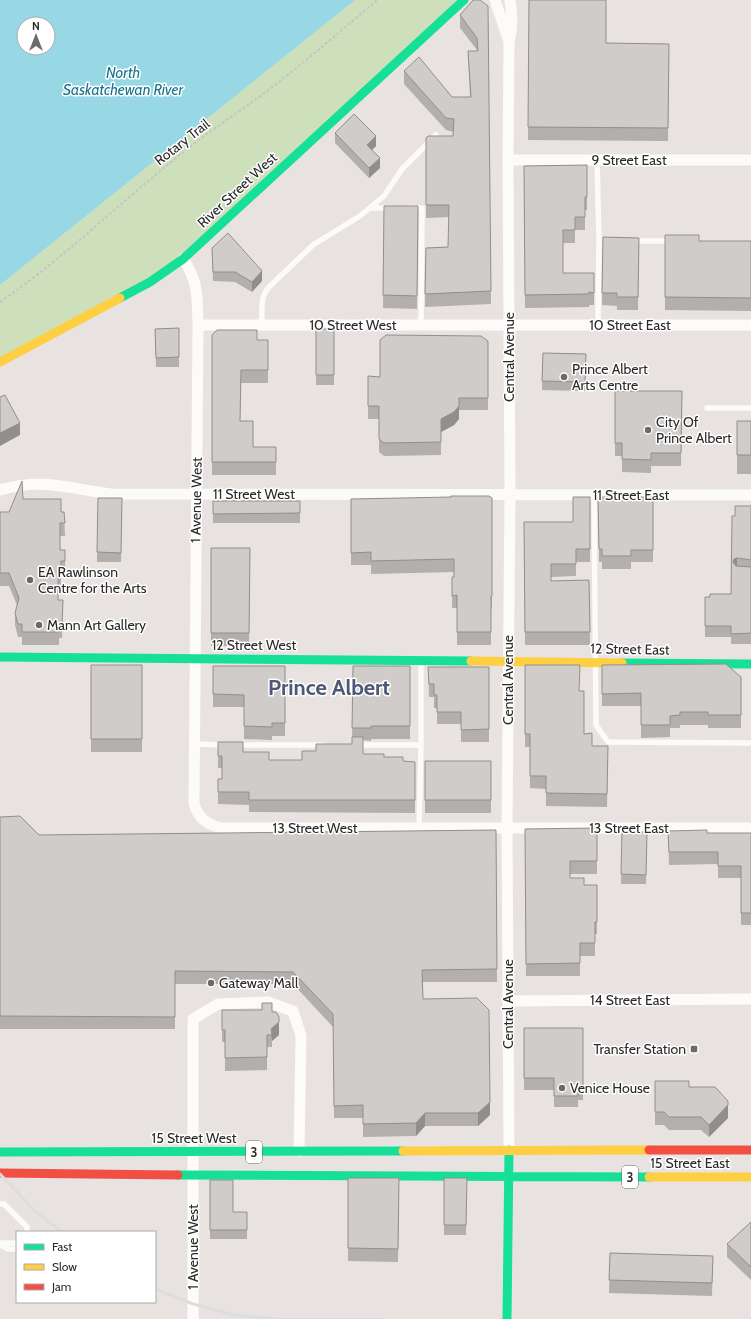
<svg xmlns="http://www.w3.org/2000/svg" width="751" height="1319" viewBox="0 0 751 1319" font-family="Cabin,sans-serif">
	<rect width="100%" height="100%" fill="#e8e3e0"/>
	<path fill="#cee0bb" d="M355 0H465L191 258 0 358V285Z"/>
	<path fill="#98d8e4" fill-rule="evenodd" d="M0 0H355L0 285ZM24 24H48V48H24Z"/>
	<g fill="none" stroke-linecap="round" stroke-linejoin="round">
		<path stroke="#c6c5c5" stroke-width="2" stroke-dasharray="3 2" stroke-linecap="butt" d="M0 302C66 257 122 200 185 151 212 129 242 110 270 89 307 60 342 30 377 0"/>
		<path stroke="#fcfbfa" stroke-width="5.5" d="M597 160 599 241 598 325
			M370 208H390
			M411 208H422L421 325
			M633 241H672
			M262 325C262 312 260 298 268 288L313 245 360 216 384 196 402 169 436 135
			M707 408H751
			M594 495 596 725 608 742 751 743
			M194 744 225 745
			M236 745H323
			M356 745H421
			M419 828 421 745V663
			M0 1204H4L27 1227V1232
			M0 1243H17
			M0 1245 8 1249H17"/>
		<path stroke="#fcfbfa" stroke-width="11" d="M495 0 509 42
			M508 160H751
			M183 259C199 282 197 298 198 325L194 803C198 818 206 824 221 828H751
			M198 325H751
			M0 490C42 477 70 489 111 494L751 495
			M508 1001 751 999
			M509 1150 507 828 510 495 508 160 509 42C513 28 512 15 510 0
			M193 1319V1019L218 1004 268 1002 293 1011 301 1036 299 1151"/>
		<path stroke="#16e098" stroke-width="9" d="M120 298 150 282 183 259 464 0
			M0 657 471 661
			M622 663 751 664
			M0 1152 403 1151
			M178 1175 649 1177
			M507 1319 509 1150"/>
		<path stroke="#ffcf43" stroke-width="9" d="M0 362 120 298
			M471 661 622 663
			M403 1151 649 1150
			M649 1177H751"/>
		<path stroke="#f24e42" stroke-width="9" d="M649 1150H751
			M0 1173 178 1175"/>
		<path stroke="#deddde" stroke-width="3" d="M0 1174 36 1212 62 1232
			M155 1289 193 1304 234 1315 277 1319H383"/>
	</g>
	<path fill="#b2afad" d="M529 0 606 43 669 44 668 141 528 140Z
		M488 6 491 304 425 307 426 248 448 247 449 217 426 218V138L453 136 454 132 446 130 404 84V71L452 97H470L468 51H477V50L460 28V15Z
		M335 133 376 146 372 150 380 168 369 178 335 143Z
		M587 165V210H585V230H575V243H563V273H594V305H589V307L525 308 524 166Z
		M384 206H418L417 309 383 308Z
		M665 235 699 241H751V311L665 310Z
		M603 237 639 238 638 310H617V306L602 305Z
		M212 248 262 281 252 292 235 282 213 281Z
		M179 328V367H156L155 329Z
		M316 329H334V385H316Z
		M212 335 257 340H268V383H241L240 421 253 447H276V475H212Z
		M488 341V410H459V419L454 425 441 432V455L384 456 379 452V419H368V376L380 377Z
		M543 353 586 354 585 391 542 390Z
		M615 391H682L681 466H651V473L622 472V456H615Z
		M737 421H751V474H737Z
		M590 497V562H576V576L551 577V581L589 580 590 645H525L524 522H573Z
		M598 497H653V562H631V569H602V562H599Z
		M98 498H122L121 562H97Z
		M492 498V609L491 608V645H457V608H452V577H454V572L371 574V565H351V499Z
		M23 499 61 512H64L65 536H60V550H65V574H61V587H58V600H63L62 638H59V645H22V637H18L15 625V613L17 605 9 586H0V512H9Z
		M213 501H300V523H213Z
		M751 506V644H731V637H705V597H710L731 594 735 516Z
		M211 548H250L249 646H211Z
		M91 665H142V752H91Z
		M525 665 580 691 584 734 592 746H608L607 807 546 806V789L530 788V747H525Z
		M602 665 741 677V728H708V725H680V728H670V737L641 738V706H602Z
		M213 666H285V736H272V740L244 739V707H213Z
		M353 666H410V739H371V741L363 740V754L384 757 403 761 415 762V813L249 812V805L218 804V779H222V768H218V742L243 752 269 760H302L316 751 352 744Z
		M428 667H489V742H461V724H437V708H434V697H429Z
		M425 761H491V813H425Z
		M0 817 39 835 496 830 497 982H422L423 999 490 1115 478 1126H425L416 1136 363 1137V1118H334L333 1027 293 984H175V1029H0Z
		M597 828V874H570V878L584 885H597V934H595V956H580V976H526L525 829Z
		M668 831 707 833H751V925H741V878H718V864L669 865Z
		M622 832H647L646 884H621Z
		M222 1010 272 1012 279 1035 272 1041V1047H267V1070L225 1071V1042H222Z
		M524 1028H583V1100H578V1107H554V1090H524Z
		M655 1081 689 1087 728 1118 709 1137 701 1130H669L664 1125H655Z
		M348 1178H399L398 1262 348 1261Z
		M444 1178H467L466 1235H444Z
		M210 1180 233 1212H247V1239H210Z
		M751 1222V1280L727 1257V1244Z
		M610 1253 713 1256 712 1296 609 1293Z"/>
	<path fill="#918f8d" d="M376 136V146L367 155V145Z
		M380 158V168L369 178V168Z
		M262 271V281L252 292V282Z
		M459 406V419L454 425 441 432V419Z
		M20 423V435L0 446V433Z
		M737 558V569L733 562 734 559Z
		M279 1022V1035L272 1041 271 1029Z
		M490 1102V1115L478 1126V1113Z
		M728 1105V1118L709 1137V1125Z
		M425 1113V1126L416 1136V1123Z"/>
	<path fill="#cfccc9" stroke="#918f8d" d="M473 0H480L488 6 491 291 425 294 426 248 448 247 449 205H426V138L428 136H453L454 119 446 118 404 71 419 57 452 97H471L468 51H478L477 38 460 15Z
		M529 0H606V43L669 44 668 128 528 127Z
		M354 114 376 136 367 145 380 158 369 168 335 133Z
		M587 165V197H585V217H575V230H563V273H594V293L589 292V294L525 295 524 166Z
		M384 206H418L417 296 383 295Z
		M228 233 262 271 252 282 235 272H213L212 248Z
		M665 235H699V241H751V298L665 297Z
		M603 237 639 238 638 297H617V293H602Z
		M179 328V357L156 358 155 329Z
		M316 329H334V375H316Z
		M217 330H257V340H268V370H241L240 421H253V447H276V462H212V335Z
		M386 335 481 336 488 341V398H459V406L454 412 441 419V442L384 443 379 439V406H368V376L380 377V340Z
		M543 353 586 354 585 382 542 381Z
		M615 391H682L681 453H651V460L622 459V443H615Z
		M5 395 20 423 0 433V397Z
		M737 421H751V455H737Z
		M22 481 23 499H61V512H64L65 523H60V550H65V561H61V574H58V600H63L62 625H58L59 632H22V624H18L15 613 19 598 9 573H0V512H9Z
		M451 496H489L492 498V596H491V632H457V595L452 596V577H454V559L371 561V552L351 553V499L451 497Z
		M573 497H590V549H576V564H551V581L589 580 590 632H525L524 522H573Z
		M598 497H653V550H631V556H602V549H599Z
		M98 498H122L121 553 97 552Z
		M213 501H300V513L213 514Z
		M735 506H751V560L737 558 734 559 733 562 736 566 751 567V633L731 634V626H705V597H710V594H731L732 516H735Z
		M211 548H250L249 633H211Z
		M726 664 741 677V715H708V712H680V715L670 716V725H641V693L602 694V665Z
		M91 665H142V739H91Z
		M525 665H580L579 691H584V734L592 733V746H608L607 794 546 793V776H530V734H525Z
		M213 666H285V723H272V727L244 726V695L213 694Z
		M353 666H410V726H371V728H352Z
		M428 667H489V729L461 730V712H437V695H434V684H429Z
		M352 737H363V754H384V757H403V761L415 762V800H249V792H218V779H222V756H218V742H243V752H269V760H302V751H316V744H352Z
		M425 761H491V800H425Z
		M20 816 39 835 496 830 497 969 422 970 423 999 477 998 489 1010 490 1102 478 1113H425L416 1123 363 1124V1105L334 1106 333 1014 293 972 175 971V1017L0 1016V817Z
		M597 828V861H570V878H584V885H597V922H595V943H580V963L526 964 525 829Z
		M707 830V833H751V913H741V866H718V852H669L668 831Z
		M622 832H647L646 875 621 874Z
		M262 1003H272V1012H276L279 1017V1022L271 1029 272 1035H267V1057L225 1058V1030H222V1010H262Z
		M524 1028H583V1088H578V1096H554V1078H524Z
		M655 1081H689V1087H715L728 1101V1105L709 1125 701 1117H669L664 1112H655Z
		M348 1178H399L398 1249 348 1248Z
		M444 1178H467L466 1225H444Z
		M210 1180H233V1212H247V1230H210Z
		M751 1222V1267L727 1244Z
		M610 1253 713 1256 712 1283 609 1280Z"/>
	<g fill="#6c6b6a" stroke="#fff" stroke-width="1.5">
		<circle cx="564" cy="377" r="4"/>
		<circle cx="648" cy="430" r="4"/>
		<circle cx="30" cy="580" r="4"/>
		<circle cx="39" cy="625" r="4"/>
		<circle cx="211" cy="983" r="4"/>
		<rect x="690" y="1045" width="8" height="8" rx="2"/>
		<circle cx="562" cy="1088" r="4"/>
	</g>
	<g text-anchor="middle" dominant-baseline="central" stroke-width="3" stroke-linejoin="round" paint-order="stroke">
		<g fill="#fff" stroke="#6a6a6a" stroke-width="1">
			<rect x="246" y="1141" width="16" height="22" rx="3"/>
			<rect x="622" y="1166" width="16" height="22" rx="3"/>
		</g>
		<g font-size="13" font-weight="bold" fill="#2a2a2a">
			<text x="254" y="1152">3</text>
			<text x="630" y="1177">3</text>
		</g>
		<g font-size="14" fill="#2a2a2a" stroke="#fff">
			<text transform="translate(182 142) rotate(-38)">Rotary Trail</text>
			<text x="629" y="160">9 Street East</text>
			<text transform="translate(237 190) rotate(-43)">River Street West</text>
			<text x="353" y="325">10 Street West</text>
			<text x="630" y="325">10 Street East</text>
			<text transform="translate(509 357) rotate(-90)">Central Avenue</text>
			<text x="254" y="494">11 Street West</text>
			<text x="631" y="495">11 Street East</text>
			<text transform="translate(196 500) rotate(-89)">1 Avenue West</text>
			<text x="254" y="645">12 Street West</text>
			<text transform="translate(630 649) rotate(1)">12 Street East</text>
			<text transform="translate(508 680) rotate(-90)">Central Avenue</text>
			<text x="315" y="828">13 Street West</text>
			<text x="629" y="828">13 Street East</text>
			<text x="630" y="1000">14 Street East</text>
			<text transform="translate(508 1004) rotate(-90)">Central Avenue</text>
			<text x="194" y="1138">15 Street West</text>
			<text x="690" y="1163">15 Street East</text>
			<text transform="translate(193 1247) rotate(-90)">1 Avenue West</text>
		</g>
		<g font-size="14" fill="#2a2a2a" stroke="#fff" text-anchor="start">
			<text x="572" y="369">Prince Albert<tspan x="572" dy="16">Arts Centre</tspan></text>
			<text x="656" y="422">City Of<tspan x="656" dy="16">Prince Albert</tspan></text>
			<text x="38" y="572">EA Rawlinson<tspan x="38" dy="16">Centre for the Arts</tspan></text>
			<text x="47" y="625">Mann Art Gallery</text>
			<text x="219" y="983">Gateway Mall</text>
			<text x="686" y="1049" text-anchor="end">Transfer Station</text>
			<text x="570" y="1088">Venice House</text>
		</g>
		<g font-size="15" font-style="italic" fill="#167391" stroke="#fff">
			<text x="123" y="73">North<tspan x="123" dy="17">Saskatchewan River</tspan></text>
		</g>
		<g font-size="22" font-weight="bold" fill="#4d5877" stroke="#fff">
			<text x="329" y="687">Prince Albert</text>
		</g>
	</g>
	<rect x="16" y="1231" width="140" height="72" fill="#ffffff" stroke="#aaaaaa"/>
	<rect x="24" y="1244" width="20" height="6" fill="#16e098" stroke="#aaaaaa"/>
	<text x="52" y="1251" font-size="12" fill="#2a2a2a">Fast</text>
	<rect x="24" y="1264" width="20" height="6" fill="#ffcf43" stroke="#aaaaaa"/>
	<text x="52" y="1271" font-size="12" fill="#2a2a2a">Slow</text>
	<rect x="24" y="1284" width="20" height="6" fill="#f24e42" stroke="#aaaaaa"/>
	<text x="52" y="1291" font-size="12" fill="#2a2a2a">Jam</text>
	<g transform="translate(36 36)"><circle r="19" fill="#ffffff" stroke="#aaaaaa"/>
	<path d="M0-3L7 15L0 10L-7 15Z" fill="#6c6b6a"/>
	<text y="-6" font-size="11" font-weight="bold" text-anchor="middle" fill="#2a2a2a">N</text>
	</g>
</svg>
